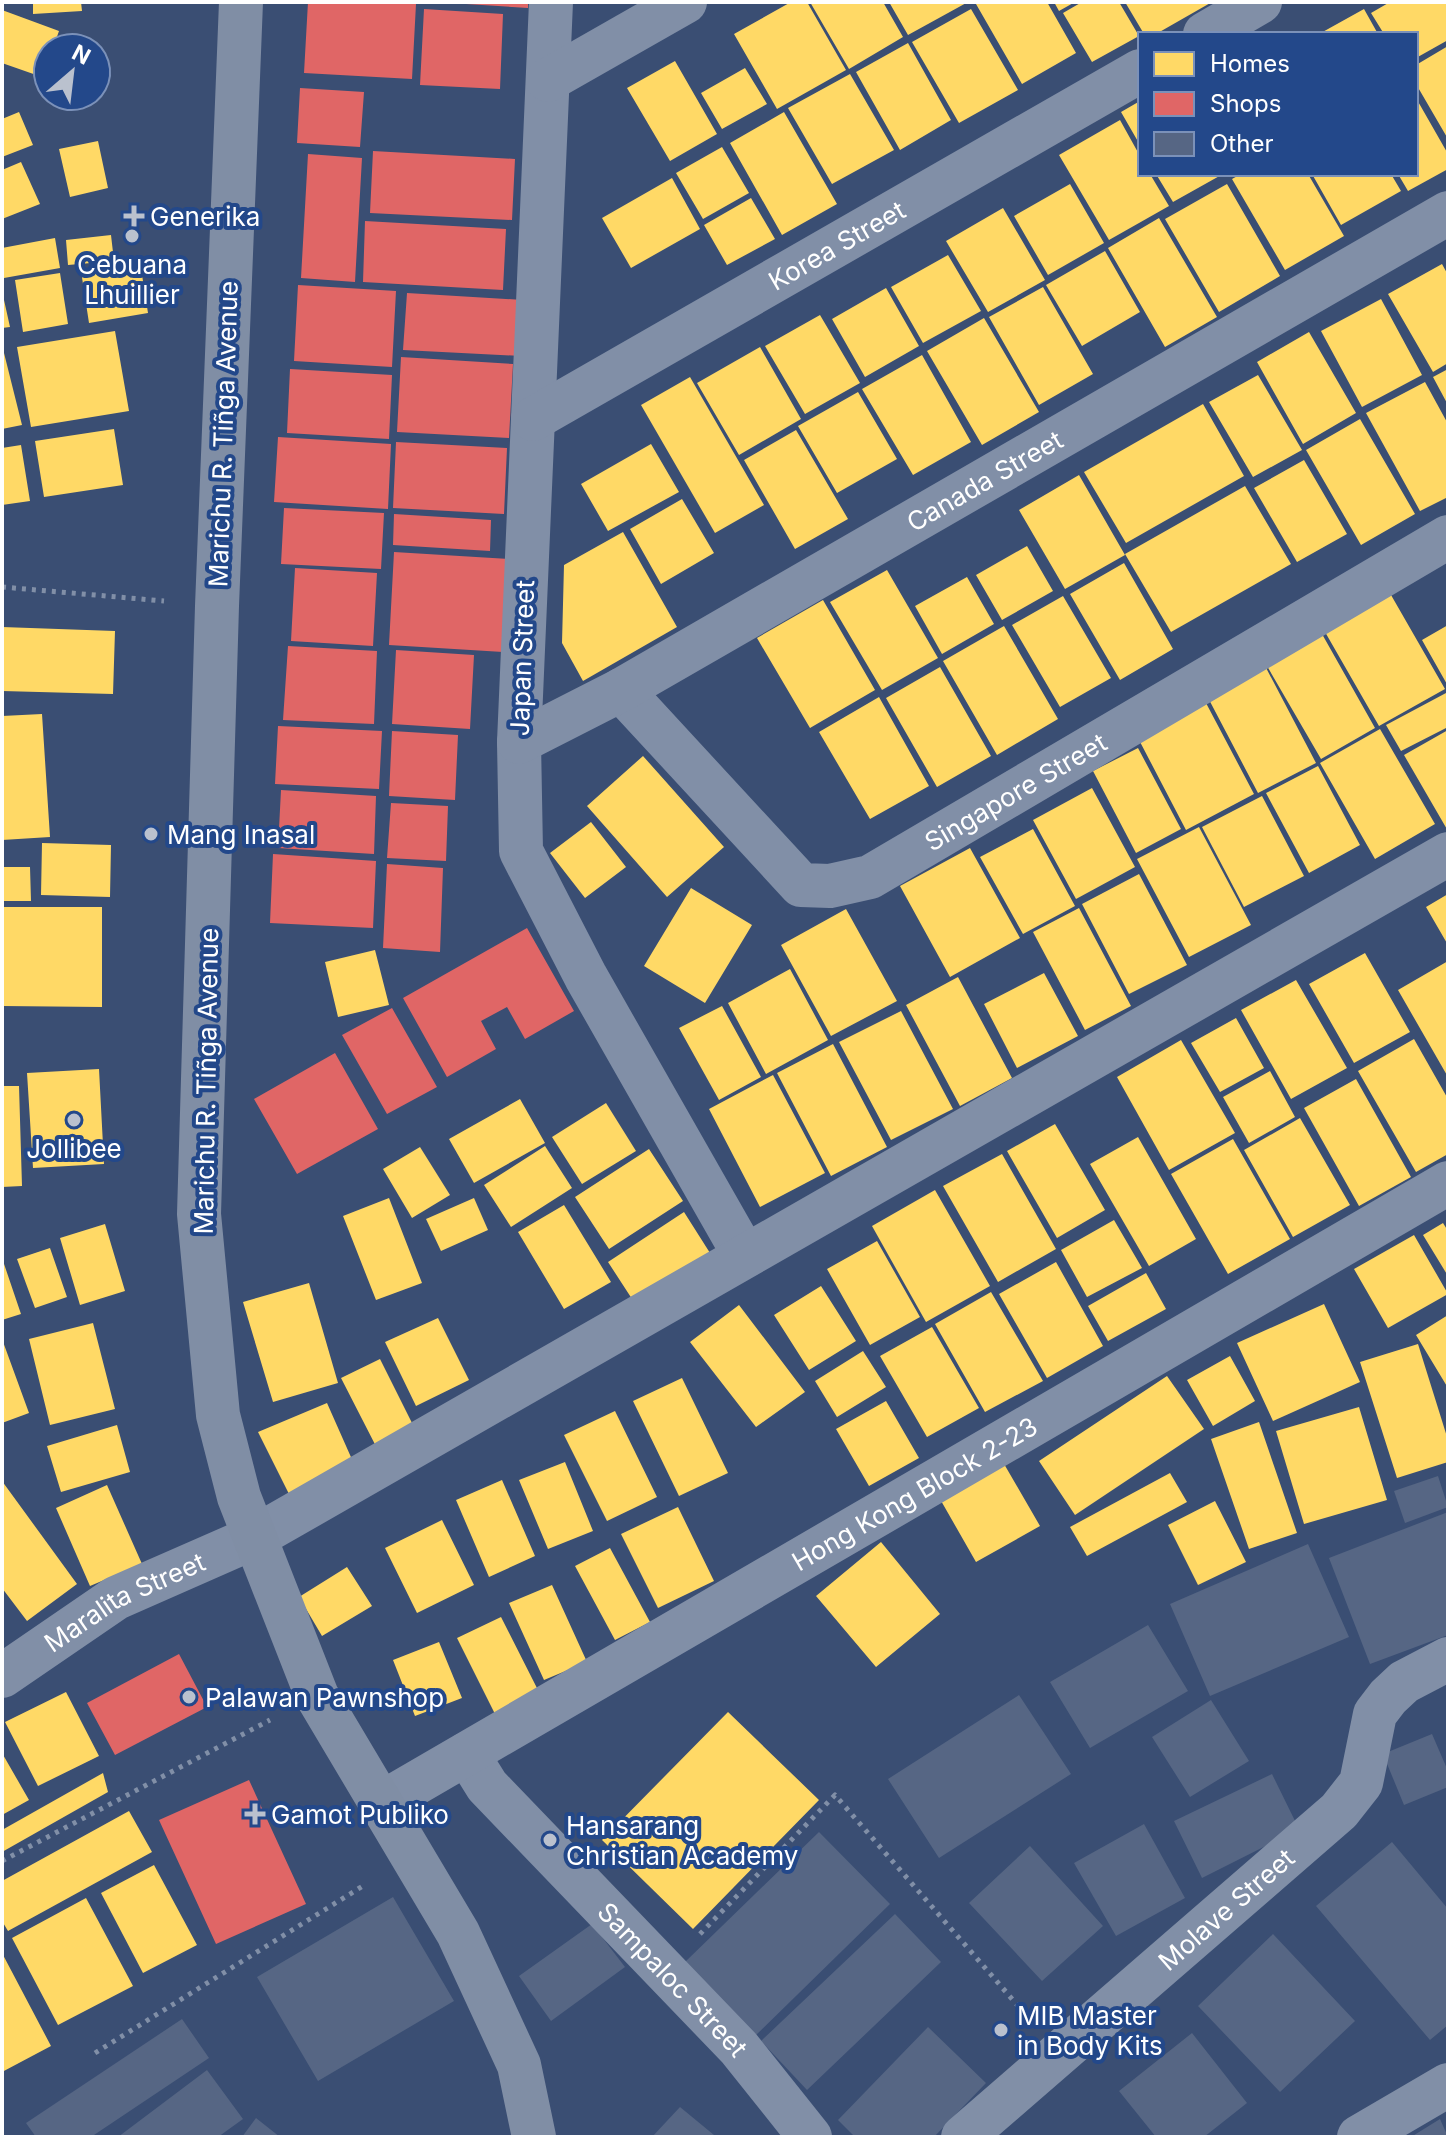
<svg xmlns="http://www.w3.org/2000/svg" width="1450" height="2139" viewBox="0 0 1450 2139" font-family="Inter,sans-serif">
	<rect width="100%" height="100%" fill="#3a4e73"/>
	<path fill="#ffd966" d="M33 2H81L82 11 33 14Z
		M791 2H807L846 70 777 109 734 34Z
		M810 2H883L903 37 849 69Z
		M889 2H968L908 35Z
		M981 2H1047L1076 53 1022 84 976 4Z
		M1054 2H1075L1059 11Z
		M1082 2H1119L1139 36 1092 62 1063 13Z
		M1125 2H1212L1156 34H1144Z
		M1390 2H1448V40L1416 58V34H1384L1371 13Z
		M971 9 1018 90 959 123 912 42Z
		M1364 9 1378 34H1319Z
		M2 10 59 31 53 48H48L42 77 2 63Z
		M62 36 91 48H58Z
		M908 43 951 120 900 150 856 72Z
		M1448 46V139L1416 84V65Z
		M675 61 717 134 670 161 627 88Z
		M745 68 767 104 722 129 701 93Z
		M48 72V93L41 90Z
		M850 74 894 150 832 184 788 108Z
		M56 96H81L78 105Z
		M1416 98 1448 154V169L1408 191 1398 174H1416Z
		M1140 101V145L1121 112Z
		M19 112 33 145 2 157V119Z
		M784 112 837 204 782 235 730 143Z
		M1120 120 1140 156V174H1150L1169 206 1109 240 1059 155Z
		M98 141 108 188 70 197 59 149Z
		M722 147 749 193 703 219 676 173Z
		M21 162 40 204 2 219V170Z
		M1156 174H1223L1173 202Z
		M1241 174H1308L1344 236 1285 270 1232 179Z
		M1312 174H1391L1401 191 1341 225Z
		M672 178 700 229 631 268 602 218Z
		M1070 184 1104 243 1048 275 1014 216Z
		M1227 184 1280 276 1219 312 1165 219Z
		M751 198 775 239 727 265 704 225Z
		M1003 208 1045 280 988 312 946 241Z
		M1159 218 1217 317 1165 347 1108 248Z
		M111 235 114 261 68 265 66 240Z
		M55 238 60 268 4 278 2 248Z
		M1105 251 1140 312 1082 346 1046 285Z
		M948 255 981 311 923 343 891 287Z
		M140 262 148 313 89 323 81 271Z
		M1442 264 1448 275V363L1433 372 1388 294Z
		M60 273 68 324 23 332 15 280Z
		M1043 287 1093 374 1039 405 989 317Z
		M886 288 919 346 865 377 832 319Z
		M2 291 10 327 2 328Z
		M1381 299 1422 375 1362 407 1321 331Z
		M820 315 860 383 805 414 765 346Z
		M984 318 1039 412 982 445 927 351Z
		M115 331 129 411 31 427 17 347Z
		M1309 332 1356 413 1303 444 1257 362Z
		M2 345 22 425 2 429Z
		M760 347 801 419 739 455 697 383Z
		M922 355 971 442 913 475 862 389Z
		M1448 369V405L1433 377Z
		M1258 375 1302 450 1253 477 1209 402Z
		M690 377 764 505 715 533 641 405Z
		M1425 382 1448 424V497L1420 511 1366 413Z
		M858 392 897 459 837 493 798 426Z
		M1203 404 1244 476 1126 543 1084 472Z
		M1360 419 1415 514 1361 545 1306 450Z
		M114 429 123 485 44 497 35 441Z
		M796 430 848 519 795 549 744 460Z
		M651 444 679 492 608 531 581 484Z
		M21 445 30 501 2 505V448Z
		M1304 460 1347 534 1297 562 1254 488Z
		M1079 475 1125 555 1065 589 1019 510Z
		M1245 486 1291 564 1171 632 1125 554Z
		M682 499 714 553 661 584 630 529Z
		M623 532 677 627 583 681 562 643 564 565Z
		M1027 546 1053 591 1002 620 976 575Z
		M1124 563 1173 649 1120 680 1070 594Z
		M887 570 938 658 882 690 830 602Z
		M967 577 994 624 942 654 915 606Z
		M1387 588 1445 689 1379 726 1321 625Z
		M1063 596 1111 678 1060 707 1012 625Z
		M823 600 875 690 810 728 757 638Z
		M1448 625V686L1422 640Z
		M1004 626 1058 719 997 755 943 661Z
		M2 627 115 631 113 694 2 691Z
		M1322 634 1375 728 1321 759 1267 666Z
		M1263 662 1316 763 1258 793 1205 692Z
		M940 667 991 756 937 787 886 698Z
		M1446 693 1448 727 1401 751 1386 725Z
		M879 697 929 786 870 819 819 732Z
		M1206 703 1254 794 1186 830 1138 738Z
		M42 714 50 837 2 840V716Z
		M1380 729 1435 824 1375 859 1320 763Z
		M1448 730V831L1404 755Z
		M1138 748 1181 829 1136 853 1093 771Z
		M643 756 724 847 667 897 587 806Z
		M1318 766 1360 845 1309 873 1266 793Z
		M1092 788 1135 867 1076 899 1033 820Z
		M1262 796 1304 876 1244 907 1202 827Z
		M591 822 626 867 585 898 550 853Z
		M1199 827 1251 925 1189 957 1137 859Z
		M1033 829 1075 906 1023 934 980 857Z
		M42 843 111 845 110 897 41 895Z
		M970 848 1020 938 950 977 900 886Z
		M2 867H30L31 901H2Z
		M1139 874 1187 965 1129 994 1082 904Z
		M691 888 752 925 705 1003 644 966Z
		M1448 894V945L1426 907Z
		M2 907H102V1007L2 1006Z
		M1079 908 1131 1006 1085 1030 1033 932Z
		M846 909 897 1001 831 1036 781 945Z
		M375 950 389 1005 338 1017 325 962Z
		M1365 953 1410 1032 1354 1063 1309 984Z
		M1448 961V1077L1398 990Z
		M790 969 828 1040 766 1074 728 1003Z
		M1044 973 1078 1036 1017 1068 984 1004Z
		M958 977 1012 1078 960 1106 906 1005Z
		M1296 980 1347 1068 1291 1099 1241 1010Z
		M722 1006 761 1077 719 1100 679 1028Z
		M901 1011 953 1109 891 1140 839 1042Z
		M1236 1018 1264 1068 1220 1092 1191 1043Z
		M1414 1039 1448 1099V1154L1416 1172 1358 1071Z
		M1181 1040 1235 1133 1169 1170 1117 1077Z
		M833 1044 887 1147 831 1176 777 1073Z
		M99 1069 104 1164 33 1168 27 1073Z
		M1270 1071 1295 1117 1249 1143 1223 1097Z
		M773 1075 825 1173 760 1207 709 1109Z
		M1356 1079 1411 1177 1359 1206 1304 1108Z
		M2 1086H19L22 1186 2 1187Z
		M520 1099 545 1143 474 1183 449 1139Z
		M606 1103 636 1151 582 1184 552 1137Z
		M1300 1118 1350 1205 1293 1237 1244 1150Z
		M1055 1124 1105 1210 1057 1238 1007 1151Z
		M1138 1137 1196 1239 1149 1266 1090 1164Z
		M1233 1139 1290 1239 1228 1274 1171 1174Z
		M545 1146 572 1188 511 1227 484 1185Z
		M420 1147 450 1195 412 1218 383 1169Z
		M649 1149 683 1201 609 1249 575 1197Z
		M1002 1154 1056 1249 998 1282 943 1186Z
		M935 1190 990 1286 926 1322 872 1226Z
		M389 1198 422 1283 376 1300 343 1216Z
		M474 1198 488 1230 441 1251 426 1219Z
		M564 1205 611 1282 564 1309 518 1232Z
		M684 1212 710 1253 634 1302 608 1262Z
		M1114 1220 1142 1268 1087 1297 1061 1250Z
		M1443 1223 1448 1231V1276L1423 1235Z
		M105 1224 125 1291 80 1305 60 1238Z
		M1414 1235 1448 1294 1388 1328 1354 1269Z
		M877 1241 920 1317 870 1345 827 1269Z
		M50 1248 67 1297 35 1308 17 1259Z
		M2 1258 21 1314 2 1320Z
		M1056 1262 1103 1346 1047 1378 999 1294Z
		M1146 1273 1166 1309 1108 1341 1088 1306Z
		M309 1283 338 1383 273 1402 243 1302Z
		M821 1286 856 1341 809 1370 774 1315Z
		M991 1292 1043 1381 985 1412 935 1324Z
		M1324 1304 1360 1382 1273 1421 1237 1343Z
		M739 1305 805 1392 756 1427 690 1342Z
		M1448 1315V1388L1416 1335Z
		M438 1318 469 1380 416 1406 385 1342Z
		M93 1323 115 1409 50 1425 29 1339Z
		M932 1327 979 1408 927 1437 880 1356Z
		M2 1339 29 1413 2 1423Z
		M1418 1344 1448 1440V1462L1397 1478 1360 1362Z
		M863 1351 886 1387 837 1417 815 1381Z
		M1230 1356 1255 1401 1213 1426 1187 1380Z
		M380 1359 421 1441 383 1460 341 1378Z
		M1167 1376 1204 1429 1075 1515 1039 1461Z
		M682 1378 728 1473 679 1496 633 1401Z
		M886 1401 919 1458 869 1486 836 1429Z
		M327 1403 358 1473 291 1498 258 1432Z
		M1359 1407 1387 1500 1304 1524 1276 1431Z
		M615 1411 657 1497 607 1521 564 1435Z
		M1259 1422 1297 1533 1249 1549 1211 1439Z
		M117 1425 130 1472 61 1492 47 1446Z
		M1000 1457 1040 1526 976 1562 936 1492Z
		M565 1462 593 1531 548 1549 519 1480Z
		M1170 1473 1187 1502 1087 1556 1070 1527Z
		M502 1480 535 1556 489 1577 456 1500Z
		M2 1481 77 1584 27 1621 2 1588Z
		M107 1485 142 1564 90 1586 56 1508Z
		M1215 1501 1246 1562 1198 1585 1168 1525Z
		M678 1507 714 1581 658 1608 621 1534Z
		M442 1520 474 1585 417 1613 385 1548Z
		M881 1542 940 1614 876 1667 816 1596Z
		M610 1548 650 1622 615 1640 575 1566Z
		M347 1567 372 1606 322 1636 299 1597Z
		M552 1585 587 1662 544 1680 509 1603Z
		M501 1617 541 1696 497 1718 457 1638Z
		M439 1642 462 1698 415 1716 393 1660Z
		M66 1692 99 1756 38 1786 5 1722Z
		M728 1712 819 1800 693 1929 602 1840Z
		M2 1753 29 1800 2 1815Z
		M103 1773 108 1792 2 1852V1830Z
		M129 1811 152 1852 8 1931 2 1921V1881Z
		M154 1865 197 1945 143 1973 101 1893Z
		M86 1898 133 1986 58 2025 12 1938Z
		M2 1953 51 2046 2 2072Z"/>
	<path fill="#e06666" d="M308 2 416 4 412 79 304 73Z
		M467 2H528V8L466 4Z
		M424 9 503 14 500 89 420 85Z
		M300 88 364 92 360 147 297 143Z
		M373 151 515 159 512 220 370 213Z
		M308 154 362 158 355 282 301 278Z
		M365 221 506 229 503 290 363 282Z
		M298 285 396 291 392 367 294 361Z
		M407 293 523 300 521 356 403 350Z
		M401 357 513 364 509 438 397 432Z
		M290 369 392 375 389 439 287 433Z
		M278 437 391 444 388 509 274 502Z
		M396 442 507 448 504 514 393 508Z
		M284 508 384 513 381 569 281 564Z
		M394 514 491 520 490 551 393 545Z
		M394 552 509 559 503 652 389 645Z
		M295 568 377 573 373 646 291 641Z
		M288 646 377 651 374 724 283 720Z
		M396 650 474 655 470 729 392 724Z
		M278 726 382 731 379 789 275 784Z
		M392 731 458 735 455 800 389 796Z
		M281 790 376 796 374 854 278 848Z
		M391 803 448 806 446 861 387 858Z
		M273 854 376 861 373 928 270 923Z
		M387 864 443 868 440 952 383 948Z
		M527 928 574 1011 525 1039 507 1007 481 1021 496 1049 447 1077 403 998Z
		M392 1008 437 1087 387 1114 342 1035Z
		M335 1053 378 1129 297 1174 254 1099Z
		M179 1654 207 1707 115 1755 87 1703Z
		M249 1780 306 1904 216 1944 159 1820Z"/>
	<path fill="#566684" d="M1438 1476 1448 1507 1405 1523 1394 1491Z
		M1448 1512V1635L1370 1664 1329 1558Z
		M1308 1544 1349 1637 1210 1696 1170 1604Z
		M1148 1625 1188 1691 1090 1748 1050 1682Z
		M1019 1695 1071 1774 939 1858 888 1779Z
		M1211 1700 1249 1761 1190 1797 1152 1737Z
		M1432 1734 1448 1771V1787L1404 1805 1383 1754Z
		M1272 1774 1299 1829 1202 1878 1174 1821Z
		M1144 1824 1185 1898 1116 1936 1074 1863Z
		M819 1832 890 1904 755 2036 684 1963Z
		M1392 1842 1448 1909V2025L1430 2040 1316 1906Z
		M1030 1846 1103 1926 1042 1981 969 1903Z
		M393 1897 454 2001 318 2081 257 1977Z
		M895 1914 941 1962 807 2090 761 2041Z
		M592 1924 625 1967 551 2021 519 1976Z
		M1273 1934 1355 2021 1280 2092 1198 2006Z
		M182 2019 209 2058 91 2137H36L26 2123Z
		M928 2027 986 2083 934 2137H855L838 2120Z
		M1192 2033 1247 2103 1204 2137H1156L1119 2091Z
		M207 2070 243 2119 218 2137H118Z
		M680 2107 714 2135 652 2137Z
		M256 2118 280 2137H242Z
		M1440 2119 1448 2137H1411Z"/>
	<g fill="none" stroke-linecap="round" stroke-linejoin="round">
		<path stroke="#818fa7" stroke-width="5" stroke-dasharray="4 6" stroke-linecap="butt" d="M2 587 164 601
			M2 1861 270 1720
			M700 1934 835 1795 1026 2015
			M95 2053 366 1884"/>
		<g stroke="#818fa7" stroke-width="44">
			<path d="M551 2 519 742 521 851 586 977 745 1256"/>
			<path d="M1205 34 1260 2"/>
			<path d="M548 80 685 2"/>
			<path id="s1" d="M533 419 1140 71"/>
			<path id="s2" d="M621 690 801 885 830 886 870 877 1448 537"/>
			<path id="s3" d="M519 742 621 690 1448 213"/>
			<path id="s4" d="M2 1676 116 1598 255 1537 1448 854"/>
			<path id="s5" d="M467 1754 487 1786 739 2048 810 2137"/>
			<path id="s6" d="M380 1804 1448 1183"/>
			<path id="s7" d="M963 2137 1339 1811 1361 1783 1375 1714 1388 1697 1404 1682 1448 1659"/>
			<path d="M1359 2137 1448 2085"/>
		</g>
		<path stroke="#808ea5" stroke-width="44" d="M241 2 217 606 199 1214 218 1415 239 1497 317 1696 458 1933 519 2065 534 2137"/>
	</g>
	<g fill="#bac1ce" stroke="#23488a" stroke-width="3">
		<path d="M130 204h8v8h8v8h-8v8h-8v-8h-8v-8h8z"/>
		<circle cx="132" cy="236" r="8"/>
		<circle cx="151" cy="834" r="8"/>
		<circle cx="74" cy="1120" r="8"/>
		<circle cx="189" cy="1697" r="8"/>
		<path d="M251 1802h8v8h8v8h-8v8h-8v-8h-8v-8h8z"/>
		<circle cx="550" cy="1840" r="8"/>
		<circle cx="1001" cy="2030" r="8"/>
	</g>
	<g text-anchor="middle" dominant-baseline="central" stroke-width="8" stroke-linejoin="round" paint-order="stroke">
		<g font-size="26" fill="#fff" stroke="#23488a" text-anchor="start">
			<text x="150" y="216">Generika</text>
			<text x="132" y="264" text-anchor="middle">Cebuana<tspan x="132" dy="30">Lhuillier</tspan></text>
			<text x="167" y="834">Mang Inasal</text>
			<text x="74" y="1148" text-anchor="middle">Jollibee</text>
			<text x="205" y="1697">Palawan Pawnshop</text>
			<text x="271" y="1814">Gamot Publiko</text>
			<text x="566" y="1825">Hansarang<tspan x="566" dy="30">Christian Academy</tspan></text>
			<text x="1017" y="2015">MIB Master<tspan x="1017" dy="30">in Body Kits</tspan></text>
		</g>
		<g font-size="26" fill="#fff" stroke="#23488a">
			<text stroke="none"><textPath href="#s1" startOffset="350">Korea Street</textPath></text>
			<text transform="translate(223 434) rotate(-88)">Marichu R. Tiñga Avenue</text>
			<text stroke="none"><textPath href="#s3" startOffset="534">Canada Street</textPath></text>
			<text transform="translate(522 658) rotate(-88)">Japan Street</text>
			<text stroke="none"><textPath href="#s2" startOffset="504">Singapore Street</textPath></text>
			<text transform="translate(206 1081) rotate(-89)">Marichu R. Tiñga Avenue</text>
			<text stroke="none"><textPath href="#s6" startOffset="618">Hong Kong Block 2-23</textPath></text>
			<text stroke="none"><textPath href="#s4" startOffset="144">Maralita Street</textPath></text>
			<text stroke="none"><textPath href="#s7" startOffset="348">Molave Street</textPath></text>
			<text stroke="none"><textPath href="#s5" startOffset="306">Sampaloc Street</textPath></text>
		</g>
	</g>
	<rect width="1450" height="2139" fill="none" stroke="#ffffff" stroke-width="8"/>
	<rect x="1138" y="32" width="280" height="144" fill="#23488a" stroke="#7b91b9" stroke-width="2"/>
	<rect x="1154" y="52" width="40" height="24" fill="#ffd966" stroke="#7b91b9" stroke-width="2"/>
	<text x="1210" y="72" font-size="24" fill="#ffffff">Homes</text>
	<rect x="1154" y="92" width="40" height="24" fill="#e06666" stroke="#7b91b9" stroke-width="2"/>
	<text x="1210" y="112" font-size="24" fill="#ffffff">Shops</text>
	<rect x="1154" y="132" width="40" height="24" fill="#566684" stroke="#7b91b9" stroke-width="2"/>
	<text x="1210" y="152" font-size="24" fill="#ffffff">Other</text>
	<g transform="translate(72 72) rotate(28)"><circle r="38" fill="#23488a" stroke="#7b91b9" stroke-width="2"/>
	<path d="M0-6L14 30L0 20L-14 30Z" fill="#bac1ce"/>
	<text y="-12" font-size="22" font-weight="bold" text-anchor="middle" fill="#ffffff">N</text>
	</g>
</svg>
